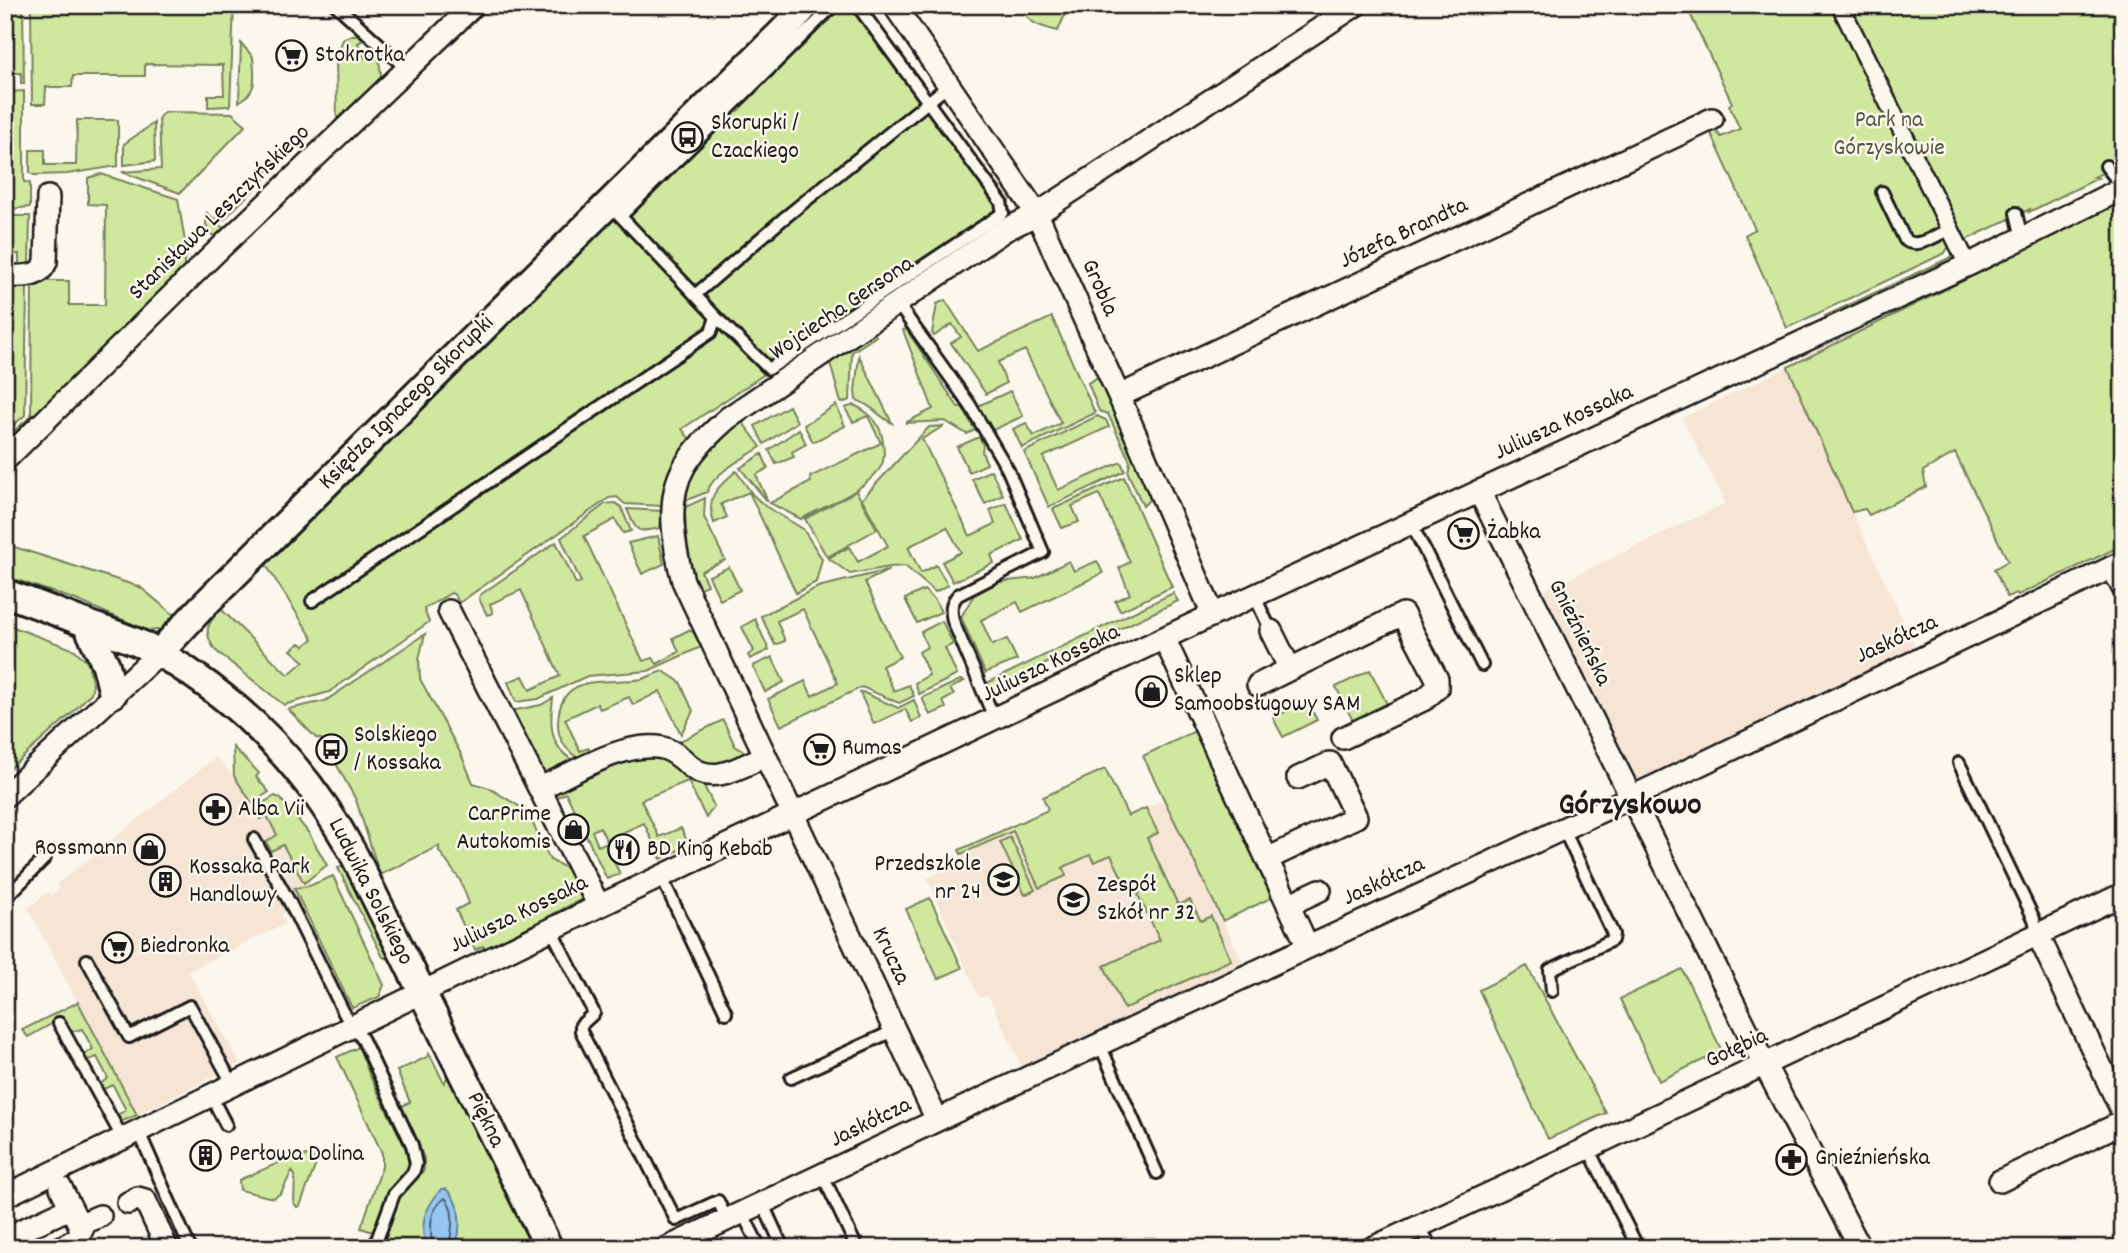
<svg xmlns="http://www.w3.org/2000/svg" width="2128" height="1253" viewBox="0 0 2128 1253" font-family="Dekko,sans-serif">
	<rect width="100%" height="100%" fill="#fbf7ec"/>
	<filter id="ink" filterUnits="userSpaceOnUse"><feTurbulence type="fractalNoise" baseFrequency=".0143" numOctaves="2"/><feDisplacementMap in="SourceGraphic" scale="14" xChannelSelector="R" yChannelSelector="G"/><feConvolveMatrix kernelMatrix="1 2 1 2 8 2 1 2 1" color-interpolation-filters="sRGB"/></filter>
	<g filter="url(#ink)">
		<path fill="#f6e4d5" d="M1788 367 1852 512 1915 646 1875 680 1630 797 1531 597 1726 503 1682 418Z
			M216 757 272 818 319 896 281 914 285 924 188 971 240 1063 137 1115 28 908 48 892 52 895 60 889 57 884Z
			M1105 769 1128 816 1164 800 1244 964 1022 1066 988 995 979 998 927 878 964 861 959 850 1048 810 1043 797Z"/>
		<path fill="#d0e89e" stroke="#76825d" stroke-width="2" d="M5 5H23L24 84 21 83V73H5Z
			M31 5H234L230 106 208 107V95H224L223 65 145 64V76H73L72 87H46L45 104H32Z
			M830 5H863L1009 200 1008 212 682 429 689 438 671 470 663 506 625 504 617 497 609 498 459 603 455 595 451 593 424 609 429 622 329 692 284 705 215 650C203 631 206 625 221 609L288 675 304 661 291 650 300 643 304 646 313 639 266 565Z
			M1023 5H1069L1058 31C1042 27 1025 24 1023 5Z
			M1686 5H2123V163L2094 177 2098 178 2029 212 2030 209 1947 249 1945 253 1787 328 1745 235 1755 229 1711 133 1716 131 1721 137 1740 129 1729 105 1732 103Z
			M352 35H360L366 39 358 43 365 58 378 52 382 82 337 125 336 54 344 38Z
			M241 43 253 57C254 77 259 90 239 102Z
			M24 91V182L30 183V207L10 209 9 194H5V188H12L6 92Z
			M165 112 232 113 246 125 180 193 122 172 161 169 159 117Z
			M77 120H118V166L67 174 34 175 30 173V150H45V165H76Z
			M154 123 155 161 124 165V144Z
			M281 158 283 161 219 224 228 233 223 236 212 235 206 225 207 213 216 220Z
			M101 174 178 199 187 254 184 262 185 273 5 449V439L31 416 32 281H69V305H105L106 205 88 204V178Z
			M2123 194V545L2018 595 2016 593 2007 597 1994 569 2008 561 1955 453 1923 471 1926 487 1869 515 1865 509 1852 512 1788 367 1995 265 1992 258Z
			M8 216H30L29 266 19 267V254H5V232H9Z
			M1951 257 1953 260 1830 320 1825 316Z
			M5 284H24L27 286 25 415 5 433 9 294H5Z
			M945 300 978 351 1052 317 1095 413 1022 448 1013 429 1026 423 1034 436 1061 423 1025 350 998 362 1006 383 986 394 951 343 961 337 952 324 934 336 932 333 937 304Z
			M906 329 958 407H962L975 430 967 434 945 421 905 423 933 409 903 330Z
			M874 331 876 336 852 352 850 400 841 403 830 363 832 357Z
			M859 356 892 423C878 416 871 404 856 400L855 391Z
			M1098 377 1150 492 1149 500 1143 506 1128 473 1130 461 1108 414 1099 411 1088 383Z
			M1010 391 1023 416 991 431 978 406Z
			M836 405 845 426 813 442 804 425Z
			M854 405C868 412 878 420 882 436 884 446 886 460 880 468 865 491 825 506 801 519L770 503 811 482 810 477 881 443 868 416 853 422 845 408Z
			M789 406 797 422 764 444 755 426Z
			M1097 416 1106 420 1109 427 1043 457 1058 490 1121 462 1125 471 1049 507 1024 452Z
			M741 420 761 447C743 459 715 471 707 492L682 502C693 456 708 450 741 420Z
			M944 426 922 439 970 536 995 524 990 510 1006 503 1023 540 991 555 994 563 953 582 942 562 961 552 947 527 908 547 921 573 936 565 948 585 935 592 905 566 890 567 850 574 828 558 849 547 858 562 888 546 862 499 929 427Z
			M799 429 806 444 792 452 794 457 776 464 769 450Z
			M979 437 983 444 982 452 987 464 969 472 957 447Z
			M762 454 768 468 756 475 768 502 740 468Z
			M991 470 1003 495 985 504 972 479Z
			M736 471 753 495 765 506 803 529 822 559 816 582 796 593 749 492 721 504 727 517 714 523C705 496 717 488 736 471Z
			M1124 477 1172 587 1120 611 1115 601 1130 594 1119 568 1130 562 1099 494 1072 506 1079 522 1062 528 1053 509Z
			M856 491 877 529 827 557 805 519Z
			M705 498 704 517 725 560 701 571 707 585 695 590 689 577 681 509Z
			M615 503 621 507 631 531 623 533 615 519 584 536 643 661 653 658 657 664 679 652 673 638 689 630 694 633 701 647 648 671 587 676 538 699 516 702 508 682 523 676 530 690 560 676 521 590 490 604 493 613 487 615 479 599 480 595 556 542 576 584 581 582 561 538 605 504Z
			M627 509 662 511 660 528C635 533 637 532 627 509Z
			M658 536 664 564 642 574 628 543Z
			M5 544 140 587 180 620 164 629 149 631 76 600 5 576Z
			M1069 561 1074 571 1097 561 1103 573 1022 612 1017 602 981 620 992 645 1007 639 1017 660 985 673 961 617 974 595 999 582 1035 578Z
			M729 567 740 590 720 600 709 576Z
			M889 570 865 582 900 657 882 666 894 691 909 685 914 696 899 703 862 687 781 726 768 699 805 681 812 696 838 683 803 609 777 621 785 641 775 645 761 616 818 587Z
			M924 590 935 600 941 612 917 623 905 599Z
			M1173 593 1178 601 988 691 985 684Z
			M755 619 769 650 750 659 748 655 754 651 742 627Z
			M942 621 953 644 945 648 957 675 919 694 915 683 929 675 919 652 927 647 921 632Z
			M5 624 75 650 88 663 93 685 91 693 72 713 5 773Z
			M425 634 419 659 420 679 461 754 473 783 489 788 527 811 550 860 570 870 584 898 486 949 483 946 475 950 456 910 469 903 460 880 439 851V846L380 875 356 800 334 760 337 757 324 740 316 738 288 709 325 701Z
			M772 657 784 682 765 692 753 666Z
			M1370 670 1388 706 1354 723 1336 687Z
			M663 671 680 682 693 711 681 734 660 691 633 705 629 697 600 709 597 704 565 719 580 751 589 748 593 756 583 762C568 752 557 741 558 722 560 670 607 685 642 679 649 677 656 673 663 671Z
			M960 680 964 681 950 689 954 695 943 701 946 708 930 715 922 698Z
			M862 692 898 708 914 700 921 718 912 722 905 709 874 724 860 693Z
			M553 698C549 726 550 750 578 763L548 776 543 774 511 711 541 705Z
			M1307 701 1317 720 1283 737 1273 718Z
			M723 720 735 746 748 754 728 765 702 768 676 743Z
			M1195 731 1275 896 1223 921 1143 756Z
			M233 747 259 773 256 777 269 792 252 803 234 776Z
			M628 756 666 757 702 782 714 806 706 818 688 781 641 800 659 837 681 828 689 845 661 859 644 823 606 840 600 827 592 831 598 846 605 843 620 874 607 879 566 793 553 799 554 792Z
			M1105 769 1128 816 1146 808 1158 833 1147 838 1178 905 1190 900 1201 921 1211 916 1231 960 1124 1009 1104 966 1160 940 1138 895 1140 893 1137 887 1128 890 1111 855 1094 862 1090 855 1066 866 1063 868 1066 876 1039 888 1013 831 961 854 959 850 1048 810 1043 797Z
			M275 796 280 798 308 832 327 865 304 883 283 845 271 851 266 842 277 835 267 816 260 819 254 808Z
			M1010 837 1035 890 1025 895 1000 842Z
			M347 864 393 958 389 959 383 957 338 868Z
			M333 876 384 985 379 997 352 1008 294 888 309 886Z
			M930 898 962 968 938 979 906 909Z
			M1527 966 1606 1113 1548 1139 1479 990Z
			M1682 969 1722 1051 1659 1081 1620 999Z
			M78 1002 137 1115 118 1123 117 1115 126 1110 113 1085 101 1090 99 1085 108 1078 97 1057 85 1061 83 1056 93 1049 82 1029 71 1032 62 1018 28 1037 22 1030Z
			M359 1047 369 1074 409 1155C412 1171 397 1176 391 1189 384 1203 383 1220 373 1232L361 1228 382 1167V1153L337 1057Z
			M429 1053 444 1083 450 1072 536 1248H382L401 1194 424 1170V1158L400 1107 410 1102 397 1071 427 1057Z
			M299 1154 313 1158 316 1164 300 1206 297 1207 294 1203 295 1176 292 1171 281 1193 273 1198 240 1190 239 1180Z"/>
		<path fill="#97c5f2" stroke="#66819c" stroke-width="2" d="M441 1189H446C462 1203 462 1229 455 1248H425C421 1220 423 1212 441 1189Z"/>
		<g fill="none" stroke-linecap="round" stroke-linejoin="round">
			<path stroke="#4d6072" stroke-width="2" d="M432 1248C431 1229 427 1211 445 1198 457 1211 451 1232 449 1248"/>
			<defs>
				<path id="service" d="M336 5 408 70
					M2106 166 2123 188
					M1882 192 1905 240C1918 250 1938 234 1952 228
					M2016 213 2022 238
					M621 216 834 5
					M695 295 783 219 949 85
					M897 303 970 405 1008 470 1043 552 958 595C950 604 951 610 953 621L995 720
					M716 317 769 369 1003 213 1001 202 857 5
					M1411 523 1482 665
					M1255 597 1271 631
					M312 601 711 332 716 317 610 205
					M1959 763 2034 919 2038 935
					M254 839 290 903 345 1015 363 1040 412 1145 416 1164 413 1173 394 1194 374 1248
					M661 876 726 1013
					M5 899 45 858
					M551 929 594 1013 581 1025V1031L676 1220 718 1201 727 1220
					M87 960 129 1037 190 1006 233 1085
					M1552 991 1550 970 1612 940 1613 934 1563 828
					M59 1023 123 1139
					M1100 1045 1157 1173
					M791 1078 895 1030
					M211 1096 226 1125
					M139 1132 190 1248
					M1588 1148 1638 1248
					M823 1176 857 1248
					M762 1202 783 1248
					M742 1212 760 1248
					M1420 1226 1431 1248"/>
				<path id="pedestrian" d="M1840 5 1968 265"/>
				<path id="minor" d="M894 5 1037 214 1119 396 1213 615
					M5 276C22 276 39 279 46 262L48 197
					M1119 396 1712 119
					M5 460 214 254 474 5
					M1479 491 1758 1052 1860 1248
					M2112 567 2123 588
					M449 611 599 906
					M1164 638 1308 947
					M1290 669 1403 614 1437 679V688L1425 699 1343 738
					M1258 685 1290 669 1271 631
					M540 788C574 773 625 740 663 748 674 751 682 758 690 766 713 786 742 766 765 756
					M5 796 159 653
					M1267 859 1356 817 1330 763 1298 778
					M1288 905 1320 890
					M2038 935 2123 1113
					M937 1120 683 581C674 547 665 500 684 467 695 448 711 433 728 418L1005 230 1037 214 1356 5
					M2000 1181 2123 1122
					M5 1196 599 906 1204 619 1968 265 2123 188
					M128 1203 138 1198 145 1200 167 1248
					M79 1225 100 1216
					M5 1238 70 1208
					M60 1248 77 1239 82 1230 61 1188
					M667 1248 1001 1090 1655 786 2123 562
					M1372 1248 1588 1148 2123 894"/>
				<path id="tertiary" d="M5 593C34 603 62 614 90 625 113 633 138 641 159 653 243 702 308 770 354 855L549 1248
					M86 623 106 665 113 694
					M159 653 203 606 788 26 806 5"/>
			</defs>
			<use href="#service" stroke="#1c1c1c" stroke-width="16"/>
			<use href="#pedestrian" stroke="#1c1c1c" stroke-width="21"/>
			<use href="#minor" stroke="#1c1c1c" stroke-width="26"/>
			<use href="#tertiary" stroke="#1c1c1c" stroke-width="32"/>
			<use href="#service" stroke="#fbf7ec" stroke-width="10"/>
			<use href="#pedestrian" stroke="#fbf7ec" stroke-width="16"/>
			<use href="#minor" stroke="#fbf7ec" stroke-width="21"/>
			<use href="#tertiary" stroke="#fbf7ec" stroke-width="26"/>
		</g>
	</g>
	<defs>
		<symbol id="supermarket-ring" viewBox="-11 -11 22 22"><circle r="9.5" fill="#fbf7ec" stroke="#1c1c1c" stroke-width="1.5"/><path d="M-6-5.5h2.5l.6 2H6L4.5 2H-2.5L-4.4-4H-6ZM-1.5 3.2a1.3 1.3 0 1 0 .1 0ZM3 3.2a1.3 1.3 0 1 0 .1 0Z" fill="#1c1c1c"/></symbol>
		<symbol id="bus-ring" viewBox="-11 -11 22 22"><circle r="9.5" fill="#fbf7ec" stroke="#1c1c1c" stroke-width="1.5"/><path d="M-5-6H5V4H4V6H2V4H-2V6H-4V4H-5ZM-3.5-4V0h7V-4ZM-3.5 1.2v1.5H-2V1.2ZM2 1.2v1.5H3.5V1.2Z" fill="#1c1c1c"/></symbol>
		<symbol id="shop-ring" viewBox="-11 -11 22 22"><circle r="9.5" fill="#fbf7ec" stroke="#1c1c1c" stroke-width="1.5"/><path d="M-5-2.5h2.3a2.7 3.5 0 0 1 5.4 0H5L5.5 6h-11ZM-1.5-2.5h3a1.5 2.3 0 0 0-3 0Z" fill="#1c1c1c"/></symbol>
		<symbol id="pharmacy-ring" viewBox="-11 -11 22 22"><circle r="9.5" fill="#fbf7ec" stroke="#1c1c1c" stroke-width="1.5"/><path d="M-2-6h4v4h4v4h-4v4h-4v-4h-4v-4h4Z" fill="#1c1c1c"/></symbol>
		<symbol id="restaurant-ring" viewBox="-11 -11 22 22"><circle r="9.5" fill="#fbf7ec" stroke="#1c1c1c" stroke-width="1.5"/><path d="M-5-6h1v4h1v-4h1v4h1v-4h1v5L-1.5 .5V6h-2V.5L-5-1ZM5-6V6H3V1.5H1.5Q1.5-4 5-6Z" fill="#1c1c1c"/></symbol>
		<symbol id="school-ring" viewBox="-11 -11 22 22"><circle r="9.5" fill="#fbf7ec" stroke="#1c1c1c" stroke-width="1.5"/><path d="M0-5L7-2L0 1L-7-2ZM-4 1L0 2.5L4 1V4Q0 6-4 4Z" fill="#1c1c1c"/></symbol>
		<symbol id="building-ring" viewBox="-11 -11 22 22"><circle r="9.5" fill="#fbf7ec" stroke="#1c1c1c" stroke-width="1.5"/><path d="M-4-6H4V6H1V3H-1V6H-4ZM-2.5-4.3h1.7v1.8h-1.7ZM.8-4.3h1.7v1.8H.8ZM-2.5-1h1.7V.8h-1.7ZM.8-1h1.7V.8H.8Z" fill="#1c1c1c"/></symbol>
	</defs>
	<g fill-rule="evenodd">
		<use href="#supermarket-ring" x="274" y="38" width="35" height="35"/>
		<use href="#bus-ring" x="670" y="120" width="35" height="35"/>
		<use href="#supermarket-ring" x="1446" y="516" width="35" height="35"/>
		<use href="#shop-ring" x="1134" y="674" width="35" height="35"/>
		<use href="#supermarket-ring" x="802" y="732" width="35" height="35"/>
		<use href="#bus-ring" x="314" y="732" width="35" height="35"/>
		<use href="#pharmacy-ring" x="198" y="792" width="35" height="35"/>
		<use href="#shop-ring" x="556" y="812" width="35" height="35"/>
		<use href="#shop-ring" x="132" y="832" width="35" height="35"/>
		<use href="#restaurant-ring" x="606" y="832" width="35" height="35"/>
		<use href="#school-ring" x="986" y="862" width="35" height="35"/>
		<use href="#building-ring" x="148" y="864" width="35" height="35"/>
		<use href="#school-ring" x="1056" y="882" width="35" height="35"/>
		<use href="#supermarket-ring" x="100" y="930" width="35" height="35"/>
		<use href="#building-ring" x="188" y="1138" width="35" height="35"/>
		<use href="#pharmacy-ring" x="1774" y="1142" width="35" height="35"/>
	</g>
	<g text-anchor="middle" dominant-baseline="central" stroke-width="5" stroke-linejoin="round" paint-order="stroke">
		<g font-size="24" fill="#1c1c1c" stroke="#fbf7ec" text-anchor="start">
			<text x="315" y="56">Stokrotka</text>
			<text x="711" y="124">Skorupki /<tspan x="711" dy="28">Czackiego</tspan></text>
			<text x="1487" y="533">Żabka</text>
			<text x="1174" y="677">Sklep<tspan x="1174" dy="28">Samoobsługowy SAM</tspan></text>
			<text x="354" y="736">Solskiego<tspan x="354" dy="28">/ Kossaka</tspan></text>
			<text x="842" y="749">Rumas</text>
			<text x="238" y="810">Alba Vii</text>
			<text x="551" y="815" text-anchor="end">CarPrime<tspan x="551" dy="28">Autokomis</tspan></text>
			<text x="127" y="849" text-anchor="end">Rossmann</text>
			<text x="647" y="850">BD King Kebab</text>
			<text x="981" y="865" text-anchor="end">Przedszkole<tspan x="981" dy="28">nr 24</tspan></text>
			<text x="189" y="868">Kossaka Park<tspan x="189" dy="28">Handlowy</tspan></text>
			<text x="1097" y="886">Zespół<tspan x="1097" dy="28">Szkół nr 32</tspan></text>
			<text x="140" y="947">Biedronka</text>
			<text x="229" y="1155">Perłowa Dolina</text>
			<text x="1815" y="1159">Gnieźnieńska</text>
		</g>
		<g font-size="24" fill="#525943" stroke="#fbf7ec">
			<text x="1889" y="121">Park na<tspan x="1889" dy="28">Górzyskowie</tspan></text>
		</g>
		<g font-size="24" fill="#1c1c1c" stroke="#fbf7ec">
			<text transform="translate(220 213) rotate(-44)">Stanisława Leszczyńskiego</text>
			<text transform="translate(1404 234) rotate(-25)">Józefa Brandta</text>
			<text transform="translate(1099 288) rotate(66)">Grobla</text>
			<text transform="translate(842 309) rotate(-34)">Wojciecha Gersona</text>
			<text transform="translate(407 403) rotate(-45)">Księdza Ignacego Skorupki</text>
			<text transform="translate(1564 423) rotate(-25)">Juliusza Kossaka</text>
			<text transform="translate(1579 633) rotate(64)">Gnieźnieńska</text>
			<text transform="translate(1897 640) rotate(-25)">Jaskółcza</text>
			<text transform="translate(1051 664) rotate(-26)">Juliusza Kossaka</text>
			<text transform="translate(1384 882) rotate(-25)">Jaskółcza</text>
			<text transform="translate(370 892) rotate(63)">Ludwika Solskiego</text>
			<text transform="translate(519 915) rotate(-26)">Juliusza Kossaka</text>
			<text transform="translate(890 956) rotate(65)">Krucza</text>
			<text transform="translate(1737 1049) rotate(-25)">Gołębia</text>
			<text transform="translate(485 1120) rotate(64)">Piękna</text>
			<text transform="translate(871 1123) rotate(-26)">Jaskółcza</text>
		</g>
		<g font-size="32" font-weight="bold" fill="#1c1c1c" stroke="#fbf7ec">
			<text x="1630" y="807">Górzyskowo</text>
		</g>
	</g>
	<rect width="2128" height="1253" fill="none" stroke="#fbf7ec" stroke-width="28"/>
	<rect x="14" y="14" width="2100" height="1225" fill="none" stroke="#1c1c1c" stroke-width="2.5" filter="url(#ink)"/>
</svg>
